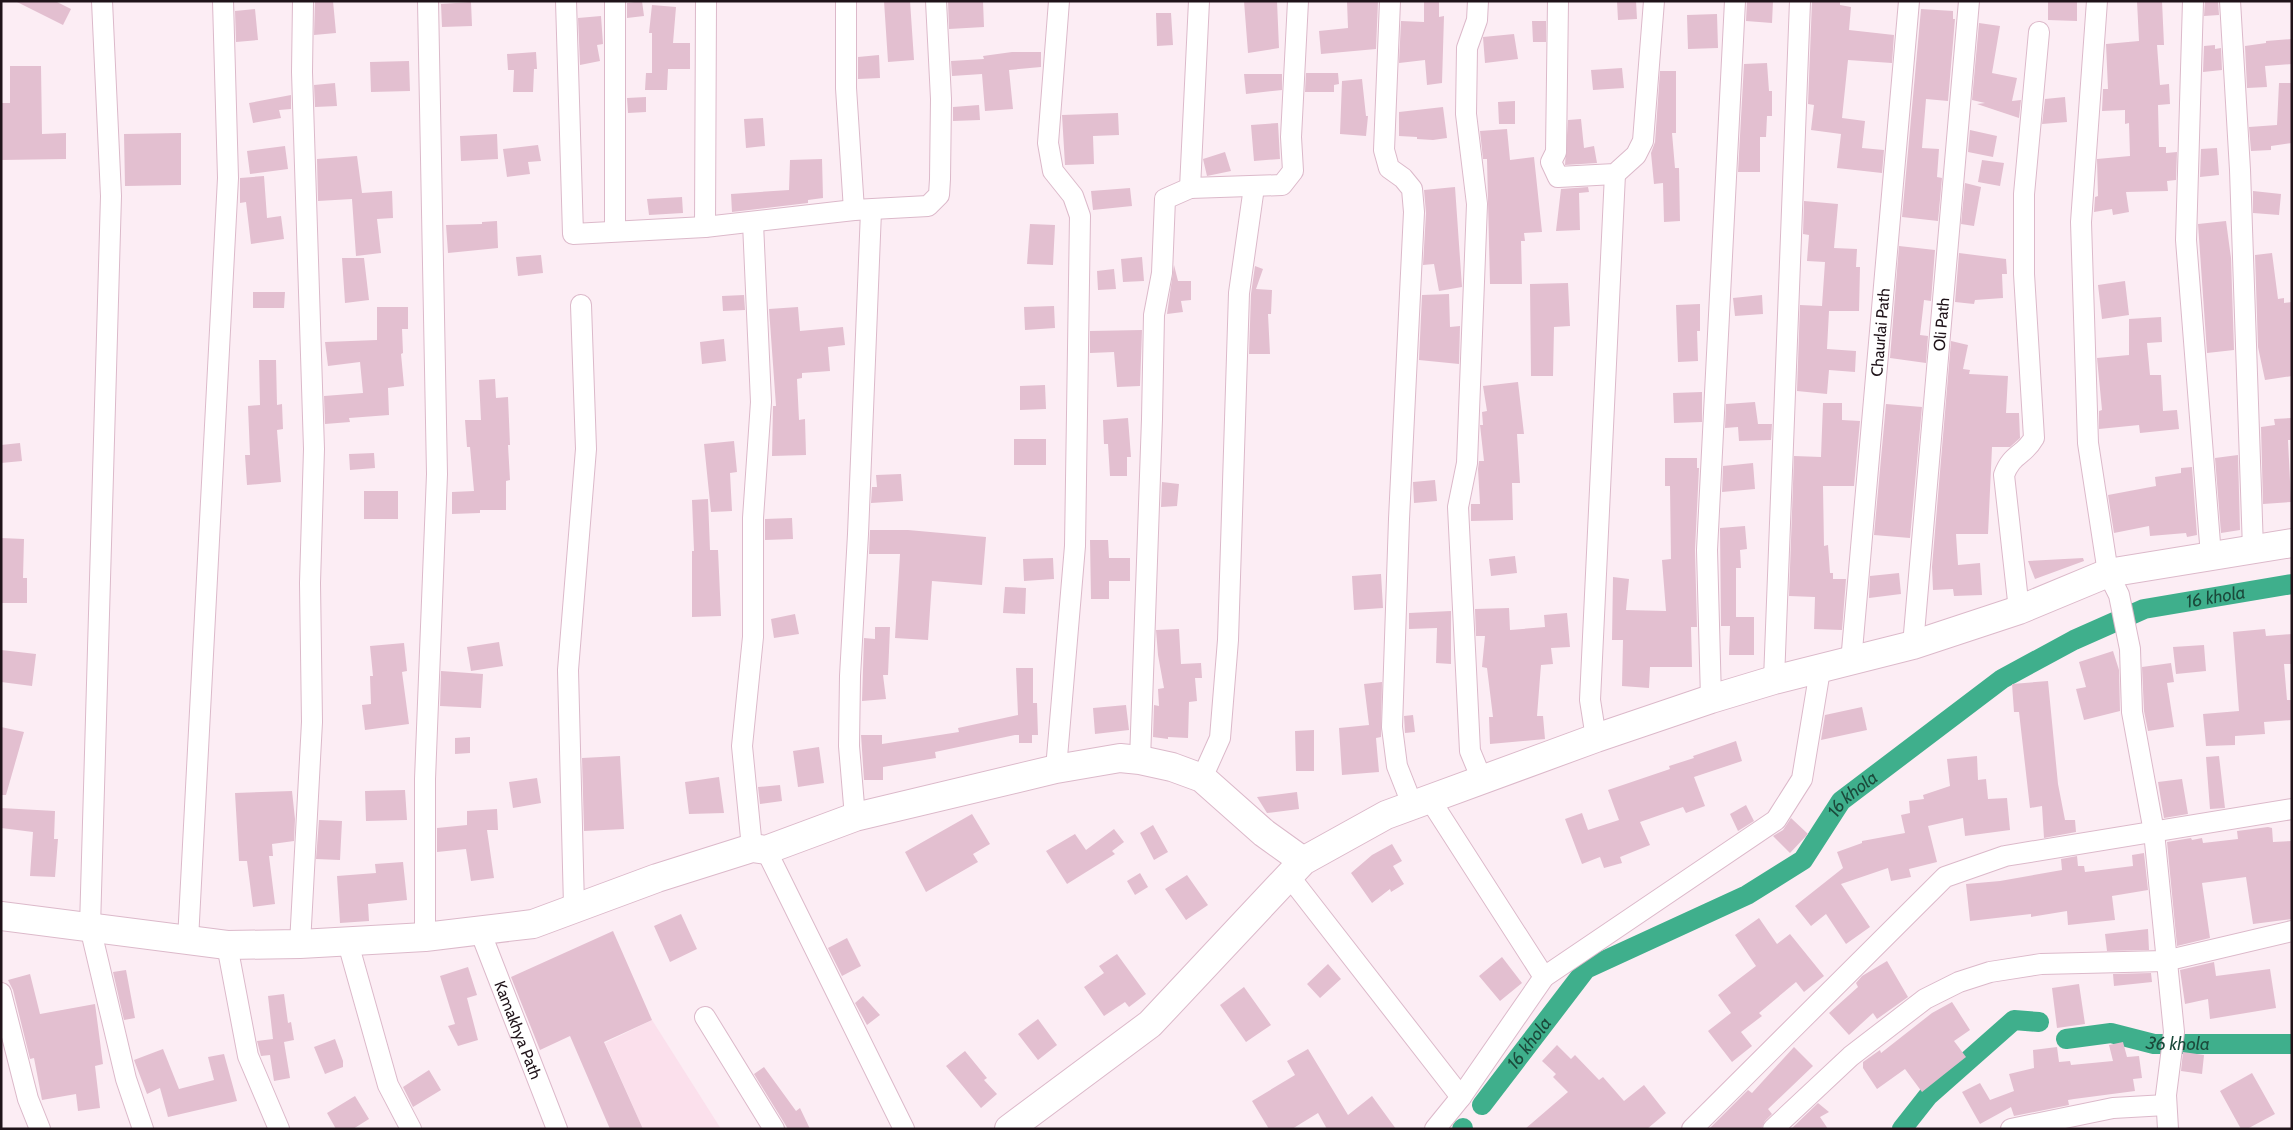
<svg xmlns="http://www.w3.org/2000/svg" width="2293" height="1130" viewBox="0 0 2293 1130" font-family="Cabin,sans-serif">
	<rect width="100%" height="100%" fill="#fcedf4"/>
	<path fill="#fbe0ec" d="M652 1020 721 1129H643L605 1043Z"/>
	<g fill="none" stroke-linecap="round" stroke-linejoin="round">
		<g stroke="#3faf8c" stroke-width="20">
			<path id="s1" d="M2066 1039 2111 1033 2154 1044H2292"/>
			<path id="s2" d="M1482 1105 1586 969 1747 895 1803 860 1841 801 2002 679 2074 640 2144 609 2292 584"/>
			<path d="M1462 1129 1463 1128"/>
			<path d="M1902 1129 1928 1096 2014 1020 2039 1022"/>
		</g>
	</g>
	<path fill="#e3bfd0" d="M15 1H55L71 9 63 25Z
		M315 1H333L336 33 314 35Z
		M642 1 644 16 627 18V3Z
		M884 1H910L914 60 888 62Z
		M948 1H983L984 27 949 29Z
		M1244 1H1277L1279 48 1248 53Z
		M1347 1H1378L1376 49 1321 54 1319 31 1348 28Z
		M1424 1H1439V17L1444 16 1442 83 1427 85 1425 60 1399 63 1401 21 1424 22Z
		M1617 1H1636L1637 19 1618 20Z
		M1747 1H1773L1772 23 1746 21Z
		M1812 1H1840V5L1851 7 1849 30 1894 35 1892 63 1848 60 1842 118 1865 121 1862 148 1884 150 1882 173 1837 168 1841 134 1811 130 1814 105 1808 104Z
		M2048 1H2077V21L2048 20Z
		M2137 1H2162L2164 45H2157L2160 85 2169 84 2170 104 2158 105 2159 147H2166V153L2177 152 2176 180 2167 181 2168 191 2126 192 2129 212 2113 215 2112 209 2094 212 2095 197 2098 196 2097 159 2130 156 2129 123 2125 124V110L2102 111 2103 89H2108L2106 44 2139 41Z
		M2205 1H2218L2219 15 2204 16Z
		M471 2 472 26 442 27 441 4Z
		M652 5 676 7 673 43H690V69H668L667 90H645L646 73H652V33H649Z
		M255 9 258 40 236 42 235 11Z
		M1921 9 1953 11V19H1955L1948 101 1926 99 1922 148 1939 149 1937 177 1942 178 1938 221 1902 217Z
		M1156 13H1171L1173 45 1157 46Z
		M1717 14 1718 48 1688 49 1687 15Z
		M601 16 603 44 597 45 600 61 580 65 578 18Z
		M1532 21H1546V42H1533Z
		M1979 23 2000 26 1992 73 2017 78 2012 101 2021 100 2019 118 1977 104 1985 103 1972 100Z
		M1514 34 1518 59 1485 63 1483 37Z
		M2292 39V64L2265 66 2267 87 2247 88 2245 46 2266 43V41Z
		M2215 45V49L2221 48 2222 70 2203 72 2204 46Z
		M536 52 537 69H534L533 92H513L514 70H508L507 54Z
		M1012 52H1041V67L1009 70 1013 109 985 111 982 74 952 76 951 61 984 59 983 56Z
		M879 55 880 78 858 79V57Z
		M409 61 410 91 371 92 370 62Z
		M1767 63 1769 91H1772V116H1767L1766 137H1760V172H1738L1744 64Z
		M10 66H41L42 134 66 133V159L1 160V103H10Z
		M1622 68 1624 88 1593 90 1591 70Z
		M1660 71H1676V133H1672L1675 168H1679L1680 221 1664 222 1663 183 1654 184 1651 153 1655 142Z
		M1306 73H1338L1339 84 1334 85V92H1305Z
		M1244 74H1282V90L1246 94Z
		M1362 79 1366 116H1368L1366 136 1340 134 1342 81Z
		M335 83 337 106 315 107 314 85Z
		M2279 83H2292V143L2271 146V150L2251 151 2249 127 2277 125Z
		M291 95V109L279 110 281 118 253 123 249 103Z
		M646 97V112L628 113 627 98Z
		M2065 97 2067 122 2042 124 2045 99Z
		M1515 101V124H1499L1498 102Z
		M979 105 980 120 953 121V107Z
		M1443 107 1447 138 1433 140 1417 139V137L1399 136V112Z
		M1118 113 1119 135 1093 136 1094 164 1065 165 1062 115Z
		M763 118 765 146 746 148 744 119Z
		M1581 119 1584 148 1594 146 1597 163 1565 165 1568 120Z
		M1278 123 1280 159 1254 161 1251 125Z
		M1507 129 1510 160 1534 157 1542 232 1524 233 1525 241H1521L1522 284H1490L1487 159H1483L1480 131Z
		M1970 130 1997 136 1993 157 1968 152Z
		M181 133V185L125 186 124 134Z
		M497 134 498 159 461 161 460 136Z
		M538 145 541 161 528 162 530 174 507 177 503 149Z
		M285 146 288 169 250 174 247 151Z
		M2217 148 2219 175 2200 177 2201 149Z
		M1225 152 1231 171 1207 176 1203 159Z
		M357 156 362 193 392 191 393 218 377 219 381 253 356 256 352 199 318 201 317 159Z
		M822 159 823 198 808 200V203L732 212 731 194 789 190 790 160Z
		M1982 160 2004 163 2000 186 1978 182Z
		M264 176 267 218 281 216 284 239 251 244 246 202 240 203V178Z
		M1965 183 1981 187 1974 226 1961 224Z
		M1455 187 1462 287 1439 291 1434 264 1423 265 1426 213 1424 190Z
		M1588 187 1589 192 1579 193 1580 230 1556 231 1561 189Z
		M1130 188 1132 206 1093 210 1091 191Z
		M2253 191 2281 194 2279 215 2253 213Z
		M682 197 683 213 649 215 647 199Z
		M1804 201 1838 204 1834 248 1857 249 1856 267H1860L1859 311H1829L1827 349 1856 351 1855 372 1829 370 1827 394 1797 391 1800 305 1822 306 1825 262 1807 261 1809 235 1803 234Z
		M497 221 498 248 448 253 446 225 482 224V222Z
		M2226 221 2231 258 2234 350 2207 353 2198 224Z
		M1030 224 1055 225 1053 265 1027 264Z
		M1899 246 1935 250 1931 301 1924 300 1920 335 1928 336 1926 363 1890 358Z
		M1959 253 2006 259 2007 274H2002L2003 298 1975 300 1974 304 1955 302Z
		M2272 253 2278 299 2284 298V303L2292 302V376L2265 380 2258 347 2255 255Z
		M541 255 543 273 518 276 516 257Z
		M1142 257 1144 281 1123 282 1121 259Z
		M342 258H364L369 300 345 303Z
		M1174 265 1178 281H1191V300L1181 301 1183 312 1167 314Z
		M1255 266 1263 269 1256 289 1272 290 1271 314H1268L1270 354H1249L1251 294Z
		M1114 269 1116 289 1098 290 1097 271Z
		M2125 281 2129 315 2102 319 2098 285Z
		M1568 283 1570 326 1554 327 1553 376H1531L1530 284Z
		M253 292H285L284 308H253Z
		M1449 294 1450 327 1460 326 1459 364 1419 360 1422 295Z
		M744 295 745 310 723 311 722 296Z
		M1762 295 1763 314 1735 316 1733 298Z
		M1700 304V331H1697L1698 361 1678 362 1676 305Z
		M1054 306 1055 328 1025 330 1024 307Z
		M377 307H408V329H402L403 353 401 354 404 386 388 388 389 415 349 418 350 422 325 424 324 396 363 393 360 362 328 366 325 342 377 340Z
		M798 307 800 331 843 327 845 345 828 347 830 371 802 373V378L797 379 799 420 805 419 806 455 772 456 773 406H776L769 309Z
		M2161 317 2162 342 2147 343 2150 375H2161L2163 411 2177 410 2179 429 2140 433 2139 425 2099 429V411L2102 410 2097 358 2129 355V319Z
		M1142 330 1140 386 1117 387 1114 352 1090 353V331Z
		M724 339 726 361 702 364 700 342Z
		M1951 341 1968 345 1963 369 1970 370 1969 374 2008 376 2006 413H2019L2020 438 2010 447H1992L1988 534H1956L1958 565 1980 563 1982 595 1954 596 1953 589 1933 590 1932 567Z
		M259 360H276L277 405 282 404 283 429 277 430 281 482 247 485 245 455H250L248 406 260 405Z
		M495 379 496 398 508 397 510 445H508L510 480 506 481V510H480V513L452 514V492L474 491 470 447H467L465 420H481L479 380Z
		M1518 382 1524 434H1517L1520 483H1512L1513 520 1471 521V504H1480L1478 469 1479 461H1484L1480 425H1483L1482 412 1487 411 1483 386Z
		M1045 385 1046 409 1020 410V386Z
		M1702 392V422L1674 423 1673 393Z
		M1755 402 1758 424H1772L1771 440 1739 441 1738 427 1725 428 1726 404Z
		M1823 403H1842V420L1860 421 1854 486H1823L1824 546 1828 545 1830 573H1833V579H1846L1842 630 1814 629 1815 597 1789 596 1794 456 1821 457Z
		M1886 404 1922 407 1910 538 1874 535Z
		M1128 418 1131 457H1127V476H1110L1108 444H1104L1103 420Z
		M2292 418V440H2288L2291 502 2263 504 2261 427 2275 425 2274 419Z
		M1014 439H1046V465H1014Z
		M734 441 737 472 730 473 732 511 711 512 704 444Z
		M20 443 22 461 1 463V445Z
		M374 453 375 468 350 470 349 454Z
		M2238 455 2240 530 2221 533 2215 458Z
		M1665 458H1697V468H1699L1695 550 1697 627H1691L1692 667H1650L1649 688 1622 686 1623 640H1612L1613 577 1629 579 1626 610 1666 611 1662 560 1671 559 1670 486H1665Z
		M1753 463 1755 489 1722 492 1723 466Z
		M2192 467 2197 535 2187 537 2186 533 2150 536 2149 526 2114 533 2108 495 2156 486 2155 477 2181 473V468Z
		M901 474 903 501 871 503 872 487H877L876 475Z
		M1435 480 1437 501 1414 503 1413 482Z
		M1162 482 1179 484 1177 506 1161 507Z
		M364 491H398V519H364Z
		M708 499 710 550H718L721 616 692 617V551H694L692 500Z
		M792 518 793 539 765 540V519Z
		M1745 526 1747 549 1740 550 1741 568H1736V617H1754V655H1729L1730 626H1721L1720 528Z
		M870 530H908L986 537 982 585 932 581 928 640 895 638 900 554H869Z
		M1 538 24 539 23 578H27V603H1Z
		M1090 540H1108L1109 558H1130V581H1109V599H1091Z
		M1515 556 1517 573 1491 576 1489 559Z
		M1053 558 1054 579 1024 581 1023 559Z
		M2083 558 2084 561 2035 579 2028 561Z
		M1899 573 1901 594 1869 598 1870 576Z
		M1381 574 1383 608 1354 610 1352 576Z
		M1005 587 1026 588 1025 614 1003 613Z
		M1509 608 1510 630 1545 627 1544 615 1567 613 1570 647 1551 648 1553 664 1541 665 1537 716H1543L1545 739 1490 744 1489 717H1493L1487 668 1482 667 1485 636H1476L1475 609Z
		M1451 611V664L1436 663 1437 628 1409 629V613Z
		M795 614 799 634 774 638 771 619Z
		M875 627H890L888 675H883L886 699 862 701 864 638 875 639Z
		M1179 629 1181 664 1201 663 1202 678H1195L1197 701 1189 702 1188 738 1168 737V739L1153 737 1154 705 1159 706 1158 689 1164 688 1158 655 1156 630Z
		M2265 629 2266 636 2292 634V664H2284L2287 700H2292V720L2264 722 2265 734 2235 736V745L2206 746 2203 714 2239 711 2233 632Z
		M499 642 503 666 471 671 467 647Z
		M404 643 407 671 402 672 409 724 365 730 362 705 371 704 370 676H373L370 646Z
		M2204 645 2206 671 2176 674 2173 647Z
		M1 650 36 654 32 686 1 682Z
		M2113 651 2119 670 2120 711 2084 720 2076 689 2086 687 2079 662Z
		M2171 663 2174 682 2167 683 2174 727 2148 731 2144 711 2142 667Z
		M1016 668H1033V703H1037L1038 735H1032V743H1019V735H1015L935 752 936 758 883 767V780H864L861 735H882V744L959 732 958 728 1018 715Z
		M441 671 483 674 481 708 440 706Z
		M2048 681 2058 784 2065 820H2075L2076 832 2044 838 2042 806 2030 808 2019 712H2014L2012 684Z
		M1382 682 1381 737 1376 738 1379 772 1342 775 1339 728 1369 725 1364 684Z
		M1126 705 1129 730 1095 734 1093 708Z
		M1862 707 1867 730 1821 740 1825 715Z
		M1413 715 1415 732 1405 733 1404 716Z
		M1 727 24 732 6 795H1Z
		M1314 730V771H1296L1295 731Z
		M470 737V753L455 754V738Z
		M1736 741 1742 761 1694 777 1705 806 1686 813 1683 807 1640 822 1650 845 1620 857 1622 863 1604 868 1600 857 1582 864 1565 819 1582 813 1588 830 1619 820 1608 790 1670 769 1669 766 1694 758 1693 756Z
		M819 747 824 783 798 787 793 751Z
		M620 756 624 829 584 831 582 758Z
		M1977 756 1978 780 1986 779 1988 799 2007 798 2010 830 1965 836 1963 818 1928 826 1937 862 1909 869 1911 877 1891 881 1888 868 1841 884 1870 927 1846 944 1826 914 1811 926 1795 906 1843 868 1837 852 1862 843V841L1905 833 1901 815 1910 813 1909 801 1924 799 1923 795 1950 786 1947 759Z
		M2219 756 2225 808 2210 809 2206 757Z
		M719 777 724 813 689 814 685 782Z
		M537 778 541 803 513 808 509 782Z
		M2182 779 2188 814 2164 818 2158 782Z
		M780 785 782 801 760 804 758 787Z
		M405 790 407 820 366 821 365 791Z
		M292 791 295 819 294 841 272 844 273 856H269L275 904 253 907 247 861H239L235 793Z
		M1297 792 1299 809 1267 813 1257 797Z
		M1746 805 1754 821 1738 831 1730 814Z
		M1 808 55 811 54 839H58L55 877 30 876 33 832 1 828Z
		M497 809 498 830H487L494 878 471 881 466 849 437 852V828L467 825V811Z
		M972 814 990 844 973 854 978 862 926 892 905 852Z
		M1791 818 1808 834 1790 853 1773 836 1783 830Z
		M319 820 342 821 340 860 316 859Z
		M1153 825 1168 852 1154 860 1140 833Z
		M2268 827 2272 828 2273 842 2292 841V919L2253 924 2246 877 2202 883 2210 938 2177 946 2167 842 2191 838 2192 840 2202 838 2203 843 2238 839 2237 831Z
		M1114 829 1124 842 1112 851 1115 854 1067 884 1046 851 1075 834 1086 850Z
		M1392 844 1402 861 1393 866 1404 884 1391 892 1390 889 1372 903 1351 873 1372 855Z
		M2144 853 2148 890 2112 896 2115 920 2068 925 2067 911 2031 917V914L1970 921 1966 884 2000 881 2062 870 2061 859 2077 856 2078 866H2084L2085 872 2133 866 2132 855Z
		M403 862 407 900 368 904 369 921 340 923 337 876 376 873 375 864Z
		M1140 873 1148 887 1135 895 1127 881Z
		M1187 875 1208 905 1186 920 1165 889Z
		M681 914 697 949 670 962 654 926Z
		M1759 918 1777 944 1790 934 1824 976 1804 992 1796 982 1759 1013 1762 1016 1741 1032 1752 1046 1732 1062 1708 1031 1731 1013 1718 995 1756 966 1735 935Z
		M2148 929 2149 950 2107 951 2105 934Z
		M613 931 652 1020 604 1042 643 1129H610L570 1036 540 1050 511 977Z
		M847 938 861 966 842 976 828 948Z
		M1117 954 1146 994 1129 1007 1125 1002 1104 1016 1084 987 1104 973 1099 966Z
		M1502 957 1522 983 1500 1001 1479 976Z
		M1887 961 1908 997 1877 1019 1873 1013 1849 1035 1829 1013 1858 987 1856 983 1862 976Z
		M2214 962 2216 976 2270 969 2276 1008 2210 1019 2208 999 2185 1004 2180 970Z
		M1328 964 1341 979 1320 998 1307 984Z
		M468 967 477 995 467 998 478 1040 458 1046 448 1026 455 1024 440 976Z
		M126 970 135 1018 124 1020 113 972Z
		M2151 973 2152 982 2114 986 2113 974Z
		M30 974 40 1014 95 1004 103 1064 95 1066 100 1108 78 1111 76 1094 42 1100 34 1058 30 1059 13 990 8 980Z
		M2079 984 2085 1024 2057 1028 2052 988Z
		M1244 987 1271 1025 1246 1042 1220 1005Z
		M284 994 288 1023 291 1022 294 1040 284 1042 290 1078 274 1081 270 1055 261 1056 257 1041 273 1039 268 996Z
		M863 996 880 1015 867 1025 855 1003Z
		M1952 1002 1970 1030 1954 1041 1966 1057 1922 1092 1905 1069 1877 1089 1863 1068V1062L1880 1050 1881 1053 1932 1013Z
		M1038 1019 1057 1045 1038 1060 1018 1034Z
		M335 1039 343 1061V1067L325 1074 314 1047Z
		M2123 1042 2127 1057 2139 1056 2142 1078 2133 1079 2135 1091 2074 1099 2068 1100 2069 1105 2014 1116 2011 1107 1980 1124 1962 1092 1980 1083 1990 1100 2014 1091 2009 1074 2034 1068 2033 1050 2057 1047 2059 1062 2070 1061 2071 1065 2113 1061 2109 1045Z
		M1557 1045 1571 1059 1575 1055 1599 1080 1603 1077 1624 1101 1644 1085 1666 1113 1647 1129H1525L1568 1092 1553 1077 1556 1074 1542 1061Z
		M1794 1047 1813 1066 1768 1109 1772 1114 1765 1121 1761 1129H1709L1748 1090 1752 1093Z
		M163 1049 179 1089 214 1080 208 1057 224 1054 237 1101 168 1117 160 1088 147 1094 134 1060Z
		M1308 1049 1348 1115 1372 1096 1396 1129H1327L1318 1113 1292 1129H1269L1252 1101 1295 1075 1287 1061Z
		M965 1051 987 1078 984 1080 997 1094 981 1108 946 1066Z
		M2183 1052 2204 1055 2202 1074 2181 1071Z
		M764 1067 796 1111 800 1108 810 1129H788L754 1074Z
		M429 1070 441 1090 413 1107 403 1087Z
		M2252 1073 2275 1114 2247 1129H2241L2220 1091Z
		M355 1096 369 1119 353 1129H336L327 1113Z
		M1818 1103 1829 1112 1820 1117 1828 1129H1791Z"/>
	<g fill="none" stroke-linecap="round" stroke-linejoin="round">
		<defs>
			<g id="street">
				<path d="M102 1 111 196 90 927 126 1079 143 1129"/>
				<path d="M566 1 573 234 705 227 854 210 928 206 939 195 940 179 941 99 936 1"/>
				<path d="M846 1V88L854 210"/>
				<path d="M1390 1 1384 150 1389 168 1403 178 1412 189 1414 212 1399 519 1392 727 1397 766 1412 804"/>
				<path d="M1478 1 1477 20 1467 48 1466 114 1477 204 1467 463 1458 507 1470 751 1482 780"/>
				<path d="M1558 1 1556 152 1551 162 1558 177 1615 174 1636 155 1643 141 1654 1"/>
				<path d="M2097 1 2081 222 2088 443 2108 573 2119 595 2130 649 2132 712 2154 832 2174 1032 2166 1095 2168 1129"/>
				<path d="M2193 1 2186 240 2211 556"/>
				<path d="M2230 1 2240 170 2253 549"/>
				<path d="M1190 188 1282 185 1293 171 1291 137 1298 1"/>
				<path d="M705 227 706 1"/>
				<path d="M615 231V1"/>
				<path d="M2019 610 2004 475C2012 453 2024 456 2034 438L2024 274V194L2039 32"/>
				<path id="s3" d="M1913 645 1969 1"/>
				<path id="s4" d="M1851 662 1909 1"/>
				<path d="M1774 680 1800 1"/>
				<path d="M1711 699 1707 550 1735 1"/>
				<path d="M1596 738 1590 700 1615 174"/>
				<path d="M1140 760 1152 419 1154 315 1162 273 1165 199 1190 188 1199 1"/>
				<path d="M1056 769 1075 546 1080 216 1073 196 1053 171 1048 143 1059 1"/>
				<path d="M1202 778 1220 738 1228 640 1239 293 1254 187"/>
				<path d="M1429 798 1544 977"/>
				<path d="M855 817 849 746 850 676 858 534 871 211"/>
				<path d="M752 848 742 746 753 637V518L761 402 753 223"/>
				<path d="M766 850 904 1129"/>
				<path d="M1289 876 1461 1097"/>
				<path d="M574 906 568 670 586 449 581 305"/>
				<path id="s5" d="M480 931 557 1129"/>
				<path d="M425 937V779L437 474 428 1"/>
				<path d="M188 940 228 178 223 1"/>
				<path d="M348 943 388 1085 411 1129"/>
				<path d="M300 944 312 722 310 583 314 449 302 72 303 1"/>
				<path d="M227 945 248 1056 279 1129"/>
				<path d="M1 993 28 1099 40 1129"/>
				<path d="M705 1017 774 1129"/>
				<path d="M1435 1129 1461 1097 1544 977 1776 820 1802 779 1820 670"/>
				<path d="M1692 1129 1945 877 2005 856 2292 809"/>
				<path d="M1773 1129 1851 1056 1925 999 1959 982 1990 972 2041 964 2165 961 2292 931"/>
				<path d="M2011 1129 2113 1108 2166 1105"/>
			</g>
			<path id="secondary" d="M1 916 227 945 300 944 425 937 533 924 657 878 752 848 766 850 855 817 1056 769 1120 758 1140 760 1172 767 1202 778 1264 833 1303 861
				M1009 1129 1150 1024 1303 861 1386 815 1596 738 1711 699 1774 680 1913 645 2019 610 2108 573 2292 543"/>
		</defs>
		<use href="#street" stroke="#dcb9ca" stroke-width="22"/>
		<use href="#secondary" stroke="#dcb9ca" stroke-width="30"/>
		<use href="#street" stroke="#fff" stroke-width="20"/>
		<use href="#secondary" stroke="#fff" stroke-width="28"/>
	</g>
	<g text-anchor="middle" dominant-baseline="central" stroke-width="4" stroke-linejoin="round" paint-order="stroke">
		<g font-size="16" fill="#1f1319" stroke="#fff">
			<text stroke="none"><textPath href="#s3" startOffset="322">Oli Path</textPath></text>
			<text stroke="none"><textPath href="#s4" startOffset="331">Chaurlai Path</textPath></text>
			<text stroke="none"><textPath href="#s5" startOffset="106">Kamakhya Path</textPath></text>
		</g>
		<g font-size="18" font-style="italic" fill="#1b4a3b" stroke="#fff">
			<text stroke="none"><textPath href="#s2" startOffset="918">16 khola</textPath></text>
			<text stroke="none"><textPath href="#s2" startOffset="498">16 khola</textPath></text>
			<text stroke="none"><textPath href="#s1" startOffset="114">36 khola</textPath></text>
			<text stroke="none"><textPath href="#s2" startOffset="78">16 khola</textPath></text>
		</g>
	</g>
	<rect width="2293" height="1130" fill="none" stroke="#1f1319" stroke-width="5"/>
</svg>
